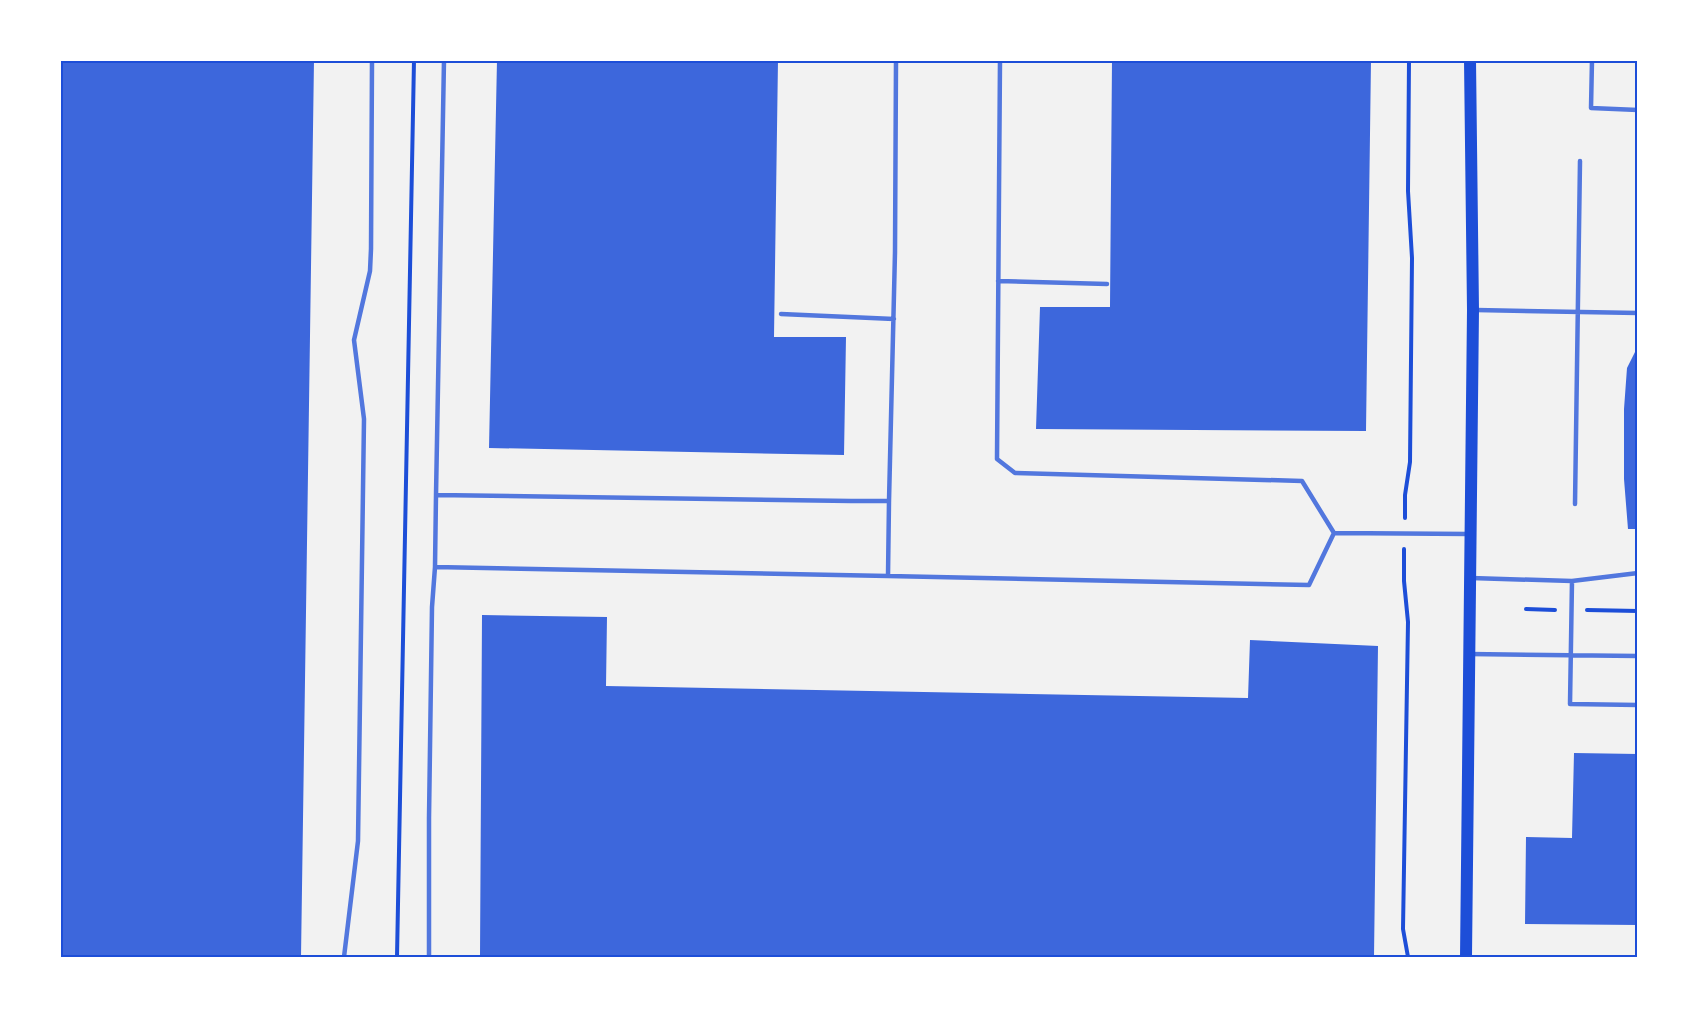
<svg xmlns="http://www.w3.org/2000/svg" width="1698" height="1017" viewBox="0 0 1698 1017" font-family="'Alegreya Sans',sans-serif">
	<rect width="100%" height="100%" fill="#f2f2f2"/>
	<path fill="#3d67dc" d="M60 60H314L301 957H60Z
		M497 60H778L774 337H846L844 455 489 448Z
		M1112 60H1371L1366 431 1036 429 1040 307H1110Z
		M1638 346V516H1635V529H1628L1624 479V409L1627 368Z
		M482 615 607 617 606 686 1248 698 1250 640 1378 646 1374 957 480 956Z
		M1574 753 1638 754V925L1525 924 1526 837 1572 838Z"/>
	<g fill="none" stroke-linecap="round" stroke-linejoin="round">
		<path stroke="#1d4ed8" stroke-width="4" d="M1405 518V495L1410 462 1412 258 1408 191 1409 60
			M1404 549V581L1408 622 1403 929 1408 957
			M1526 609 1555 610
			M1587 610 1638 611
			M397 957 414 60"/>
		<path stroke="#5277de" stroke-width="4.5" d="M444 60 436 495 851 501H889L895 252 896 60
			M1000 60 997 459 1015 473 1302 481 1334 533
			M1592 60 1591 108 1638 110
			M998 281 1107 284
			M1476 310 1638 313
			M781 314 894 319
			M436 495 435 567 888 576
			M889 501 888 576 1309 585 1334 533 1469 534
			M1575 504 1580 161
			M1471 578 1572 581 1638 573
			M1572 581 1570 704 1638 705
			M1469 654 1638 656
			M344 957 358 841 364 419 354 340 370 271 371 249 372 60
			M429 957V818L432 607 435 567"/>
		<path stroke="#1d4ed8" stroke-width="12" d="M1466 957 1473 310 1470 60"/>
	</g>
	<rect width="1698" height="1017" fill="none" stroke="#ffffff" stroke-width="123"/>
	<rect x="62" y="62" width="1574" height="894" fill="none" stroke="#1d4ed8" stroke-width="2"/>
</svg>
